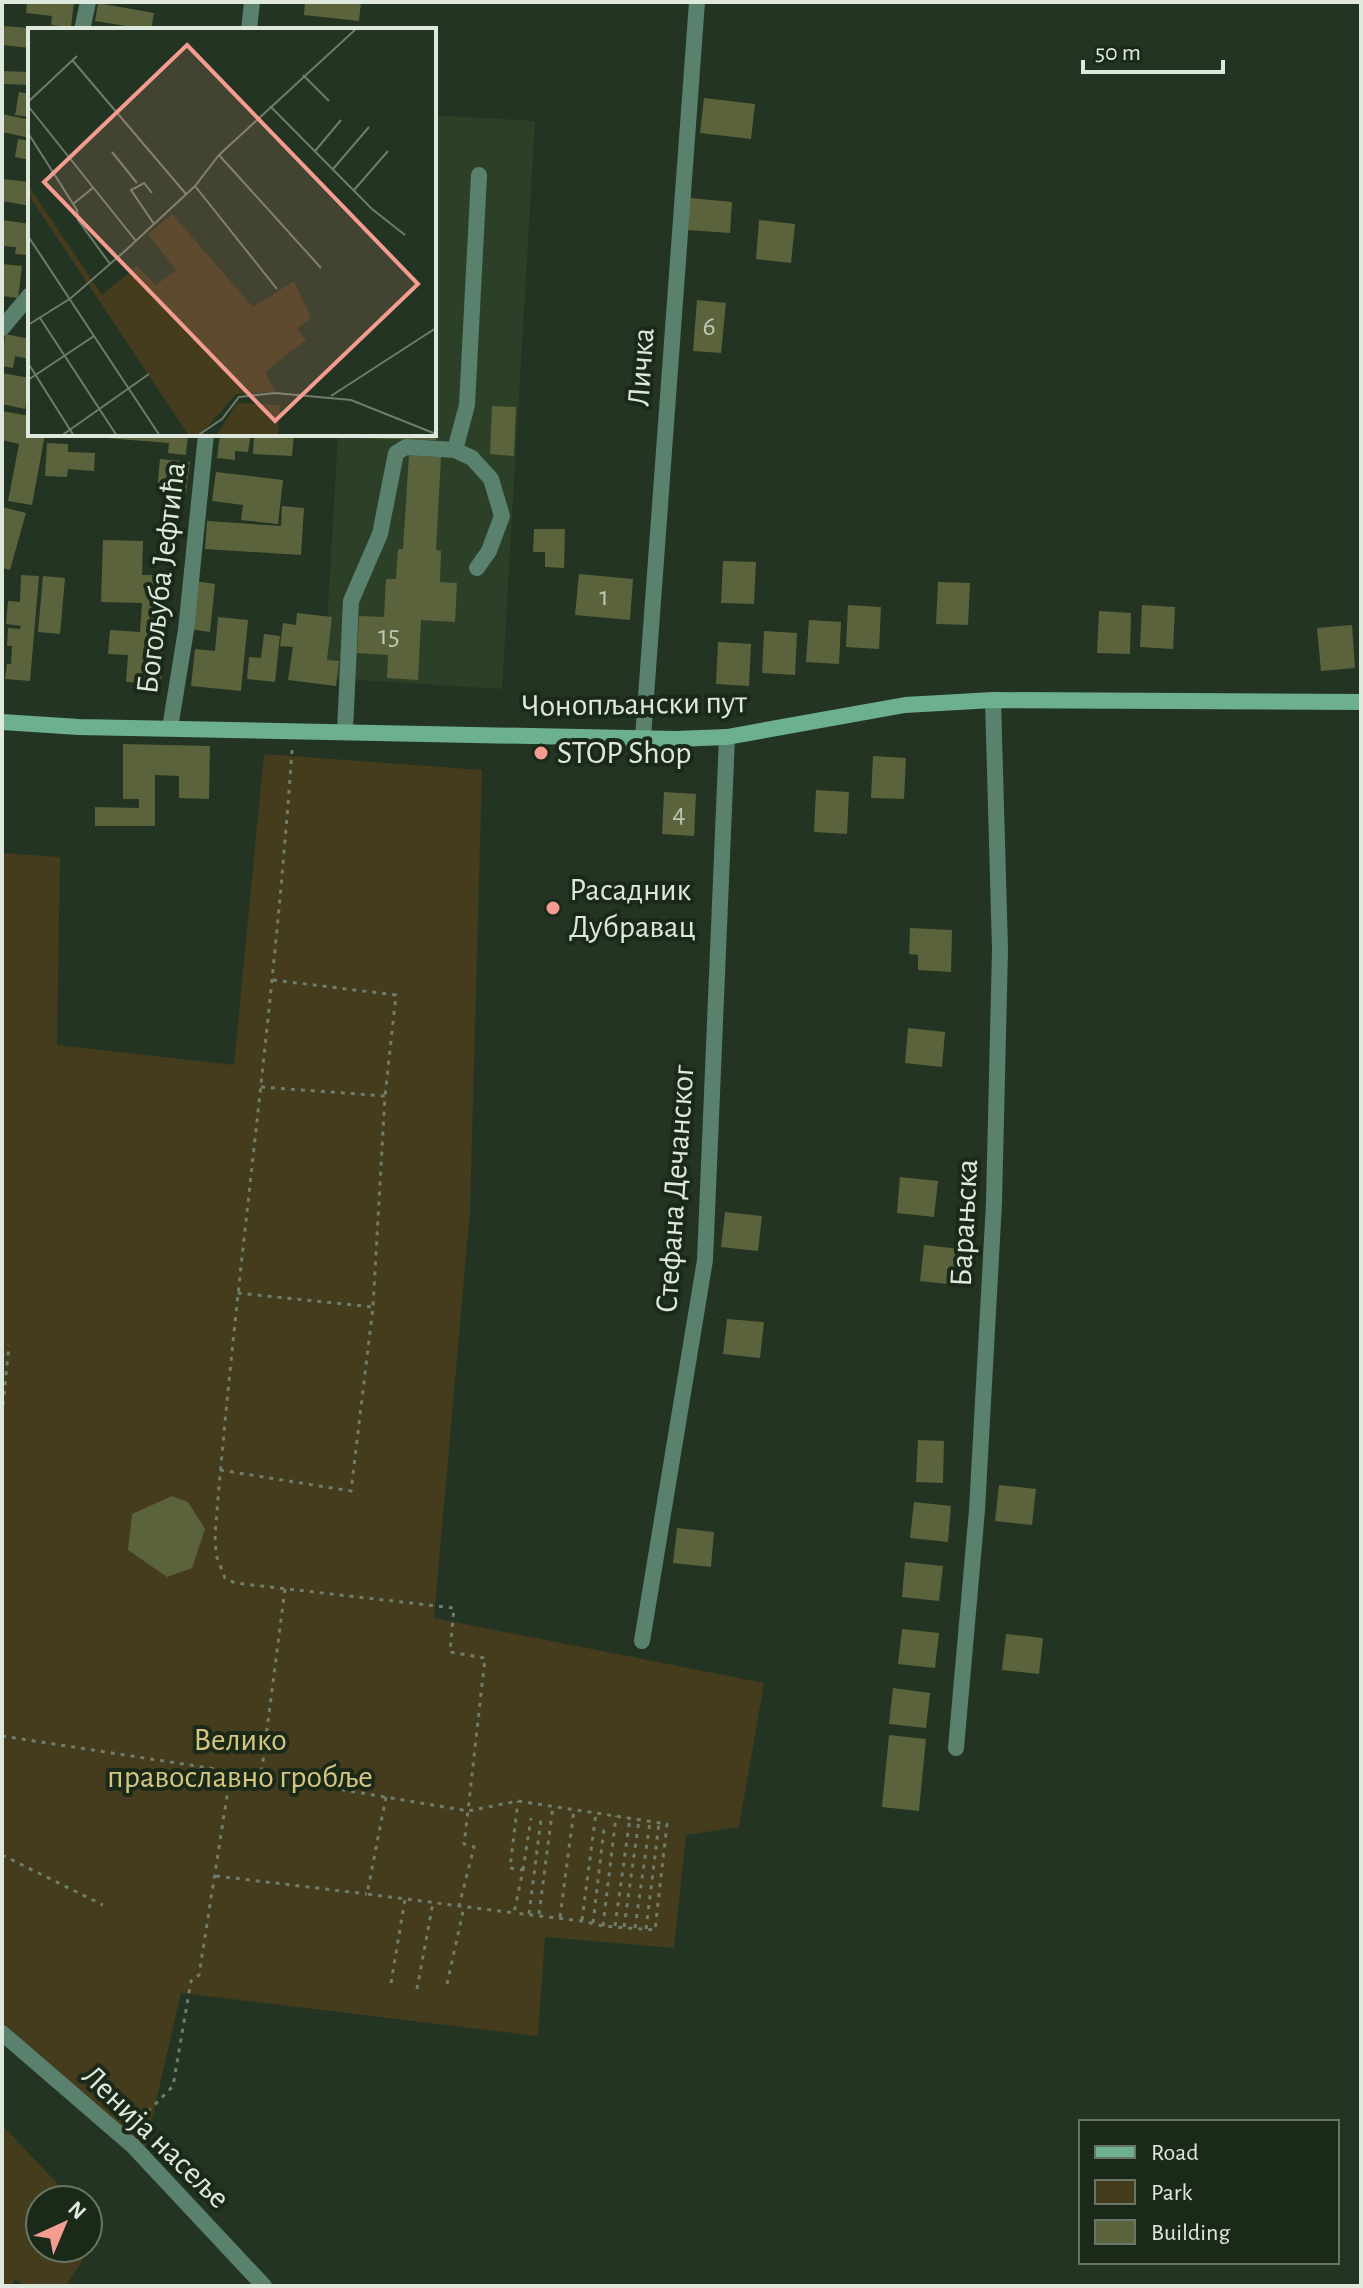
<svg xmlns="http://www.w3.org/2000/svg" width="1363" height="2288" viewBox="0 0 1363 2288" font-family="'Alegreya Sans',sans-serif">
	<rect width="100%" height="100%" fill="#243422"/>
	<path fill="#2b4027" d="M434 115 535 121 502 689 324 678 338 434H434Z"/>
	<path fill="#443c1d" d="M264 754 482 770 470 1211 434 1618 764 1683 739 1827 686 1835 674 1948 545 1937 538 2036 181 1993 145 2149 2 2023V853L60 857 57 1045 234 1065Z
		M2 2125 73 2200H40V2248H88V2215L102 2230 66 2286H24L16 2279 11 2286H2Z"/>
	<path fill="#5b633c" d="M27 2H74L71 27 51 25 52 16 26 13Z
		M305 2H361L359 21 304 15Z
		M98 3 154 13 151 30 95 21Z
		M2 26 30 28V48L2 45Z
		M2 71 30 72V85L2 84Z
		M19 92 30 94V117L15 115Z
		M704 98 755 104 751 139 700 133Z
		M2 114 30 120V138L2 132Z
		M18 139 30 141V160L15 157Z
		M2 179 30 182V206L2 201Z
		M690 198 732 202 730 233 688 230Z
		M2 220 30 224 27 255 15 254 16 247 2 246Z
		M759 220 795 224 791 263 756 259Z
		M2 264 22 266 18 298 2 296Z
		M697 300 726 303 721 353 693 351Z
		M5 334 30 339 28 359 15 356 13 368 2 366Z
		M2 373 30 378 25 409 2 404Z
		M492 406 516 407 514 456 490 454Z
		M2 411 30 416V434H45L32 505 8 501 19 444 2 440Z
		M107 434H188L186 455 168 453 169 443 106 438Z
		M220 434H251L248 452 235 451V460L217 458Z
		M254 434H294L292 456 253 454Z
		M316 434H436V440L316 437Z
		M47 443 68 444V452L95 453 94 471 68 469 67 477 45 476Z
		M409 455 441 457 436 550 441 551 440 582 457 583 455 622 421 620 418 680 387 678 388 655 357 653 359 616 384 617 386 579H396L398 549H403Z
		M160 459 190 462 186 493 157 490Z
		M216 472 283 480 278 524 241 520 243 505 212 501Z
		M282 506 304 508 301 555 205 549 207 521 281 526Z
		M2 507 26 513 10 570 2 568Z
		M534 529H565L564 568 545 567V552H533Z
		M103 540 143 541 142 575H166L161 684 126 682 128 655 108 654 110 630 140 632 142 603 101 602Z
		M723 561 756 562 754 604 721 603Z
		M579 574 633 579 630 620 575 615Z
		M21 575 39 576 30 681 5 679 7 664H11L12 646H7L8 628 20 629 21 626 6 624 8 601 20 602Z
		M43 576 65 578 60 634 38 632Z
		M195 581 215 584 210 632 190 629Z
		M938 582 970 583 968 625 936 624Z
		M848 605 881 607 879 649 846 647Z
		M1142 605 1175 607 1173 649 1140 647Z
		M1099 611 1131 613 1130 654 1097 653Z
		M297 613 332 617 327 660 339 661 336 686 288 680 293 647 280 646 283 623 296 625Z
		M218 617 248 620 241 691 191 686 195 649 215 651Z
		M809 620 841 622 839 664 806 662Z
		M1352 625 1355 668 1321 671 1317 628Z
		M764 631 797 633 795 675 762 673Z
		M264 634 280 636 275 682 247 679 249 657 261 658Z
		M718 642 751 644 749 686 716 684Z
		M123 744 210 746 209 799 179 798V776L155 775V826H95V807L139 808V799H123Z
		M873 756 906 758 904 799 871 798Z
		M816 790 849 792 847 834 814 832Z
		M664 792 696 794 694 836 662 834Z
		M910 928 952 930 951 972 918 970V955L909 954Z
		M908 1028 945 1032 942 1067 905 1063Z
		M900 1177 938 1181 934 1217 897 1213Z
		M725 1212 762 1216 758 1251 721 1247Z
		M924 1245 961 1249 957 1285 920 1281Z
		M727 1319 764 1322 760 1358 723 1354Z
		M918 1440 944 1441 943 1483 916 1482Z
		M999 1485 1036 1489 1032 1525 995 1521Z
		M172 1496 188 1502 205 1529 192 1568 167 1577 128 1550 132 1514Z
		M914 1502 951 1506 948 1542 910 1538Z
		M677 1528 714 1532 711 1567 673 1563Z
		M905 1562 943 1566 939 1601 902 1597Z
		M902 1629 939 1633 935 1668 898 1664Z
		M1006 1634 1043 1638 1039 1674 1002 1670Z
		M893 1688 930 1693 926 1728 889 1724Z
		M889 1735 926 1739 919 1811 882 1807Z"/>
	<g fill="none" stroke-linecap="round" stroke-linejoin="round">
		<path stroke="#6f7d6d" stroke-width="3" stroke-dasharray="4 6" stroke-linecap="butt" d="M292 750C274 1012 236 1273 215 1535L216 1555 225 1578 235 1583 454 1608 450 1652 485 1658 468 1811 518 1801 667 1824 655 1930 603 1926 582 1921 514 1913
			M273 980 396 995 385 1096
			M261 1087 385 1096 373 1307
			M2 1415 9 1345
			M220 1470 351 1491 373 1307 237 1293
			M285 1589 261 1776 468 1811 464 1844 474 1847 459 1906
			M2 1736 261 1776
			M386 1797 367 1894 514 1913 523 1870 510 1868 518 1801
			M2 1855 103 1905
			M523 1870 531 1818
			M216 1876 367 1894
			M529 1914 541 1819
			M539 1914 553 1806
			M560 1917 574 1810
			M582 1920 596 1813
			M593 1923 604 1829
			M603 1926 616 1816
			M615 1926 630 1818
			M624 1927 639 1820
			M635 1928 650 1822
			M646 1929 659 1823
			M391 1983 405 1899
			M447 1984 464 1907
			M417 1989 433 1903
			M134 2126 173 2086 191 1981 199 1975 231 1771"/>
		<path stroke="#59816e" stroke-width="16" d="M82 30 88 2
			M249 30 252 2
			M2 328 30 295
			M455 450 467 405 479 175
			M170 728 186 630 206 434
			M345 731 351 601 380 534 396 453 406 447 455 450 472 458 491 479 502 516 489 551 477 568
			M643 737 697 2
			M642 1641 705 1260 727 737
			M956 1748 977 1510 994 1203 1000 949 993 700
			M2 2033 133 2146 264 2286"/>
		<path stroke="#6daf91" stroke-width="16" d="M2 722 79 727 676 739 727 737 905 705 993 700 1361 702"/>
	</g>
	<g fill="#f59c91" stroke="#1b2a18" stroke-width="3">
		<circle cx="541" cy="753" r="8"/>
		<circle cx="553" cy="908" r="8"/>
	</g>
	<g text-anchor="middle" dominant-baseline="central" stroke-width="8" stroke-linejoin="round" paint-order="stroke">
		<g font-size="28" fill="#bdc7b4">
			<text x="709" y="327">6</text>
			<text x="604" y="597">1</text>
			<text x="389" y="636">15</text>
			<text x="679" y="814">4</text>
		</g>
		<g font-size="32" fill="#dee8dc" stroke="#1b2a18">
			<text transform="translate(641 367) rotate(-86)">Личка</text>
			<text transform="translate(161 578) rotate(-83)">Богољуба Јефтића</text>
			<text transform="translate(634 704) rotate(-1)">Чонопљански пут</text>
			<text transform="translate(675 1189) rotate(-86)">Стефана Дечанског</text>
			<text transform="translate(964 1223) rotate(-87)">Барањска</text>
			<text transform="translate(156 2137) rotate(44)">Ленија насеље</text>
		</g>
		<g font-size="32" fill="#dee8dc" stroke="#1b2a18" text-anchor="start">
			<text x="557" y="753">STOP Shop</text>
			<text x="569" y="890">Расадник<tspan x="569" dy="37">Дубравац</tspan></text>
		</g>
		<g font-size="32" fill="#d6c581" stroke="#1b2a18">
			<text x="240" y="1740">Велико<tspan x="240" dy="37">православно гробље</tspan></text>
		</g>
	</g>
	<g transform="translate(28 28)">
		<rect width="408" height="408" fill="#243422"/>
		<path d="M0 157 74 267 109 238 128 257 148 242 120 206 144 186 225 279 266 253 283 290 269 301 278 312 237 344 248 364 208 366 174 405 161 408 0 166ZM209 375 252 377 250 408H188Z" fill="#443c1d"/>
		<path fill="none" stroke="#6e7c6c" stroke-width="2" d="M45 33 158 166M275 47 301 73M0 74 49 28M0 78 108 213M242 78 344 181 377 207M0 105 49 182 50 192 82 236M287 123 313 92M84 124 109 155M191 127 293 240M305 141 341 99M167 158 249 261M326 162 360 123M124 165 116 155 103 162 126 196M45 176 66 159M0 208 132 408M12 290 89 408M0 297 43 270 98 222 167 158 191 127 329 0M0 335 46 408M0 352 66 308M303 368 408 300M33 408 121 346M169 408 194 391 211 369 247 365 323 372 408 406"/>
		<path fill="#f59c91" fill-opacity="0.15" stroke="#f59c91" stroke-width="4" d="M159 17 390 256 247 393 16 154Z"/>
		<rect width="408" height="408" fill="none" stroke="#dee8dc" stroke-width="4"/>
	</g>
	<rect width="1363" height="2288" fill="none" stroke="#dee8dc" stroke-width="8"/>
	<rect x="1079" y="2120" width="260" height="144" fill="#1b2a18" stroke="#697666" stroke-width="2"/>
	<rect x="1095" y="2146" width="40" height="12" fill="#6daf91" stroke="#697666" stroke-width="2"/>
	<text x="1151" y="2160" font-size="24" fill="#dee8dc">Road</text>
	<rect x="1095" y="2180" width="40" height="24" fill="#443c1d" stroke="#697666" stroke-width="2"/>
	<text x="1151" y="2200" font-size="24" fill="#dee8dc">Park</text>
	<rect x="1095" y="2220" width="40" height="24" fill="#5b633c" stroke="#697666" stroke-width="2"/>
	<text x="1151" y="2240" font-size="24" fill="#dee8dc">Building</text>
	<g transform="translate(64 2224) rotate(44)"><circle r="38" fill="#1b2a18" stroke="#697666" stroke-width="2"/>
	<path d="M0-6L14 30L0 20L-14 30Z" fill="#f59c91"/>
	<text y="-12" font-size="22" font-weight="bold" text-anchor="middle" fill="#dee8dc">N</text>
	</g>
	<path d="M1083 60v12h140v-12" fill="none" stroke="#dee8dc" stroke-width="4"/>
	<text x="1095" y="60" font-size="24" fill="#dee8dc" stroke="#1b2a18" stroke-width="6" paint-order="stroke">50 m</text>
</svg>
